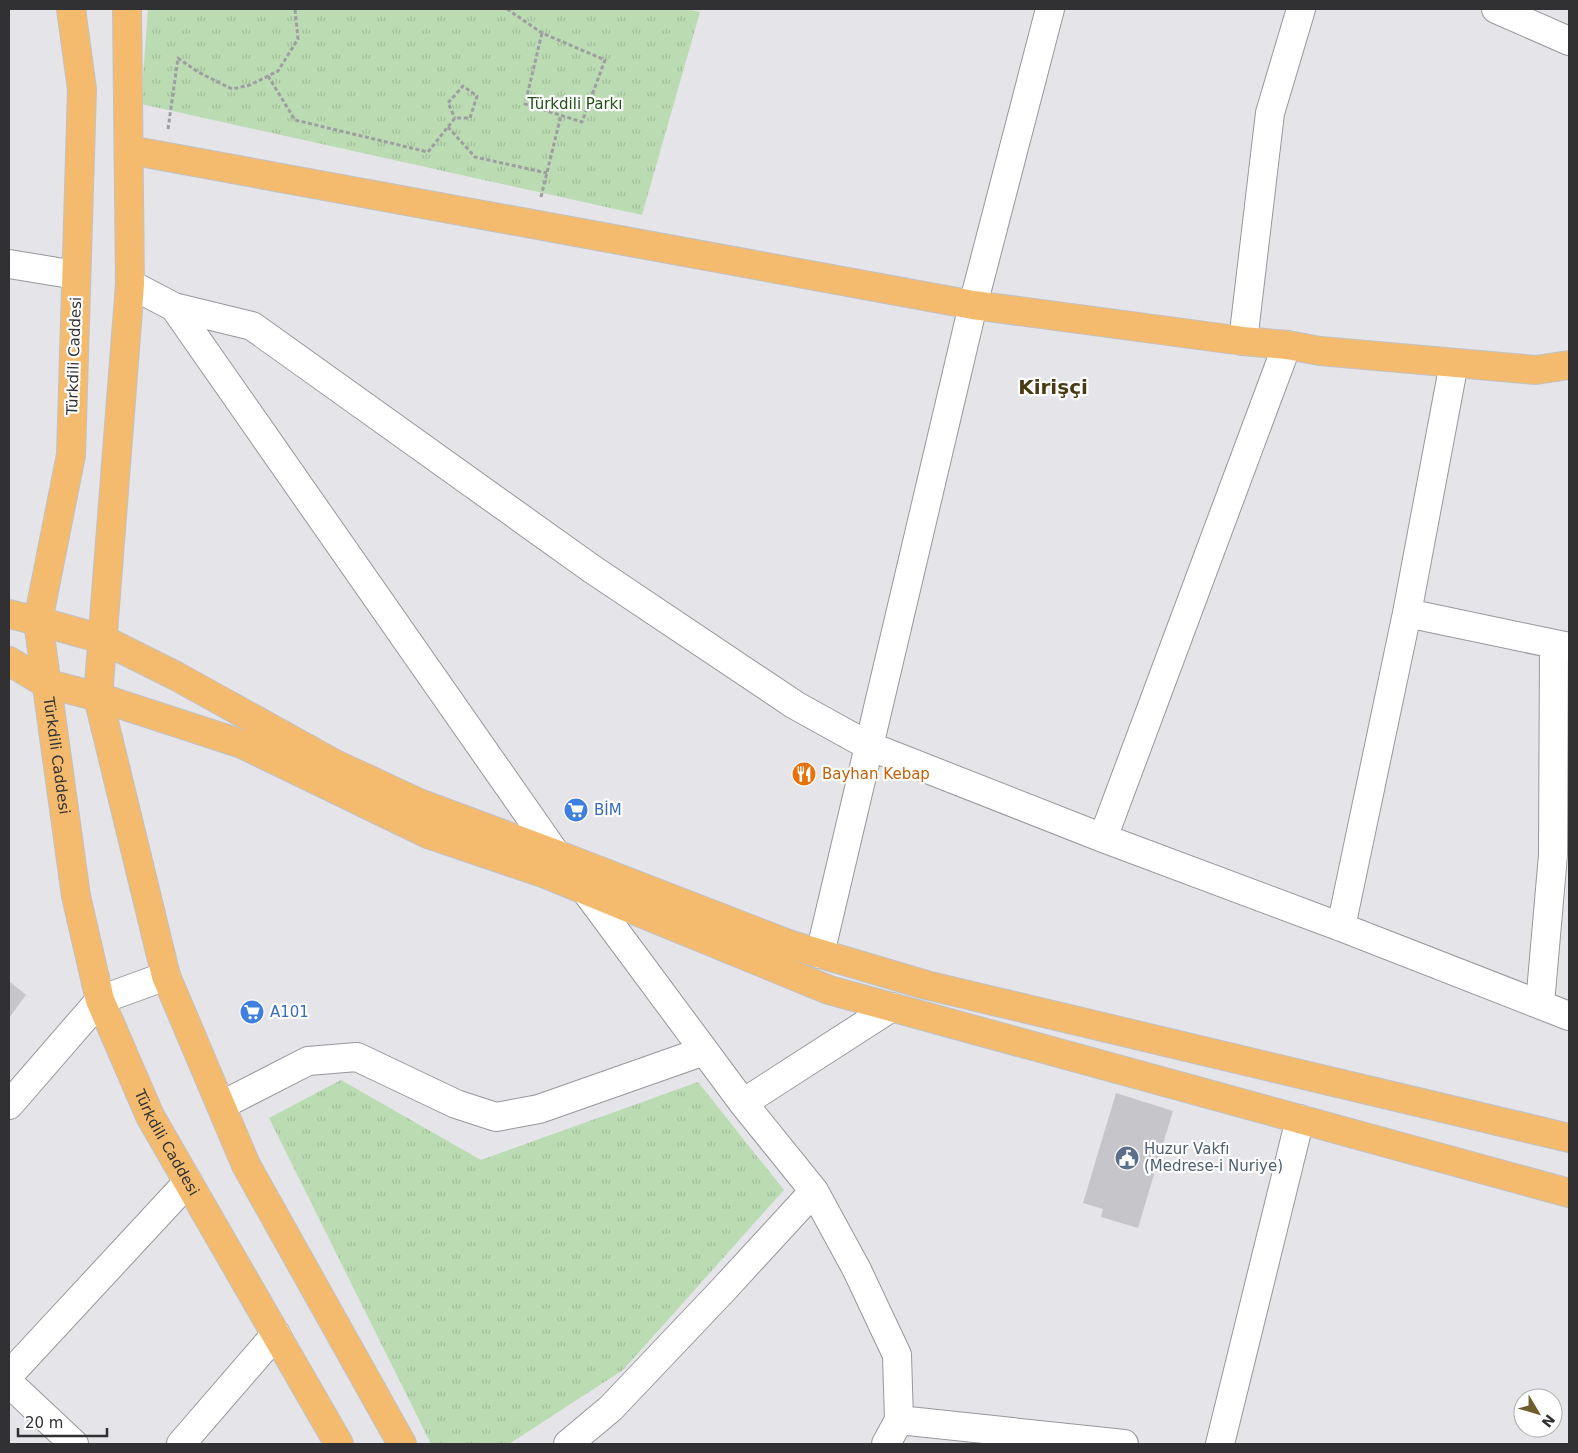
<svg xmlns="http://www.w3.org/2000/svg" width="1578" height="1453" viewBox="0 0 1578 1453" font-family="'DejaVu Sans',sans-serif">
	<defs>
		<pattern id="park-tufts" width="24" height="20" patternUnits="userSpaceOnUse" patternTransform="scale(1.25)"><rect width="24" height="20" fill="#bbdcb3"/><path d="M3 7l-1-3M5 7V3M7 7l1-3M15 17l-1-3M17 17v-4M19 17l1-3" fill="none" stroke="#a1bd9a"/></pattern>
	</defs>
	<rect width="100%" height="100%" fill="#e4e4e9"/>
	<path fill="url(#park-tufts)" d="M148 9H688L700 12 642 215 141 104Z
		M341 1080 481 1160 698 1082 784 1190 623 1370 509 1444H431L269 1118Z"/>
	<path fill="#c6c5ca" d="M9 981 26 995 9 1018Z
		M1116 1093 1173 1111 1138 1228 1101 1217 1103 1209 1083 1203Z"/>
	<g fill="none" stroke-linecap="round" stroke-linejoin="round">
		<defs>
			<path id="minor" d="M1496 9 1569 41
				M9 264 76 275
				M130 284 174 307 556 854
				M174 307 252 326 592 569 795 705 869 746 1103 838 1341 927 1569 1016
				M1243 341 1270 113 1301 9
				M1407 613 1569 647
				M1103 838 1287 345
				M585 890 743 1103 814 1191 857 1270 897 1355 899 1420 886 1444
				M1341 927 1407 613 1454 363
				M820 954 973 305 1050 9
				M1540 1004 1553 855 1554 644
				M743 1103 892 1007
				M9 1105 100 1000 166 976
				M222 1105 308 1061 357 1057 456 1104 496 1117 539 1109 704 1051
				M9 1375 188 1182
				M9 1383 74 1444
				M899 1420 1124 1444
				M181 1444 276 1334
				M568 1444 611 1408 723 1290 814 1191
				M1220 1444 1300 1119"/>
			<g id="major">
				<path id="s1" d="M71 9 82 89 71 455 38 621 76 896 100 1000 150 1116 339 1444"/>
				<path d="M127 9 130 284 98 697 166 976 246 1165 402 1444"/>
				<path d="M129 150 973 305 1243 341 1287 345 1320 351 1536 370 1569 365"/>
				<path d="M9 614 38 621 102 639 176 676 335 764 419 803 556 854 791 945 926 985 1569 1138"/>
				<path d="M9 661 45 683 98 697 242 744 428 834 546 874 829 990 1569 1193"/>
			</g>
		</defs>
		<use href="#minor" stroke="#97979c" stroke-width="30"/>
		<use href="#major" stroke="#c1c1c2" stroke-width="30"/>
		<path stroke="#9e9ea2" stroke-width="3" stroke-dasharray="4 2.5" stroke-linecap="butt" d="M507 9 542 33 605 60 582 122 525 104 542 33
			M268 76 295 120 428 152 455 118H470L477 96 463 86 448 103 455 118
			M448 127 475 157 547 173
			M168 129 178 58 198 72 232 89 250 85 278 71 298 39 295 9
			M541 197 561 115"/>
		<use href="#minor" stroke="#fff" stroke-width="28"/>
		<use href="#major" stroke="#f4bb6e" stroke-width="28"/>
	</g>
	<defs>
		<symbol id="restaurant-disc" viewBox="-11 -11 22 22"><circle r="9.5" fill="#e8710a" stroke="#fff"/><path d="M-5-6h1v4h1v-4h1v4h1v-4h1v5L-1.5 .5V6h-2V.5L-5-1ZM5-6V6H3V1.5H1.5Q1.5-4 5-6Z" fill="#fff"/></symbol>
		<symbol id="supermarket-disc" viewBox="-11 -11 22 22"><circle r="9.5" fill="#3f7fe0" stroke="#fff"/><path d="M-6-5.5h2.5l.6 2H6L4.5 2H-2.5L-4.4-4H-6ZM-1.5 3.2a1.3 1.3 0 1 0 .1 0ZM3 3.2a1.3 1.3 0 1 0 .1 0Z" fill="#fff"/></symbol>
		<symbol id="civic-disc" viewBox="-11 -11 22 22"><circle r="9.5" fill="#5c6f8a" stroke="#fff"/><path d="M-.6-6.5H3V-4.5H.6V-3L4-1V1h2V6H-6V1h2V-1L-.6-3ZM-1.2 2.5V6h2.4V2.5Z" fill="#fff"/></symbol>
	</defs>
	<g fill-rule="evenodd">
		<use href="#restaurant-disc" x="790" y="760" width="28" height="28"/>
		<use href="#supermarket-disc" x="562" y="796" width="28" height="28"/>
		<use href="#supermarket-disc" x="238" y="998" width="28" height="28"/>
		<use href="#civic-disc" x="1113" y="1144" width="28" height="28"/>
	</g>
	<g text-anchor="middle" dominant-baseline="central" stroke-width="4.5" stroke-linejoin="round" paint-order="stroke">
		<g font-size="15" fill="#225017" stroke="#fff">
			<text x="575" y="104">Türkdili Parkı</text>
		</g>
		<g font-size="15" fill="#313133" stroke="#fff">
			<text transform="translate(74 356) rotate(-88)">Türkdili Caddesi</text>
			<text stroke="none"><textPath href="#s1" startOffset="752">Türkdili Caddesi</textPath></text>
			<text stroke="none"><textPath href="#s1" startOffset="1158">Türkdili Caddesi</textPath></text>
		</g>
		<g font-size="15" fill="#c56008" stroke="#fff" text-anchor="start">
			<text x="822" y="774">Bayhan Kebap</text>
		</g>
		<g font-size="15" fill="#366cbe" stroke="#fff" text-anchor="start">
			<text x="594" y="810">BİM</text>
			<text x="270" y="1012">A101</text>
		</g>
		<g font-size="15" fill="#4e5e75" stroke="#fff" text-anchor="start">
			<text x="1144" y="1149">Huzur Vakfı<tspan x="1144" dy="17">(Medrese-i Nuriye)</tspan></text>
		</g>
		<g font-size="20" font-weight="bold" fill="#4a3912" stroke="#fff">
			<text x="1053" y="387">Kirişçi</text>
		</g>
	</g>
	<rect width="1578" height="1453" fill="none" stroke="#313133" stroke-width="20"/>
	<g transform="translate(1538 1413) rotate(128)"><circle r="24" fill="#ffffff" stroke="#adadad"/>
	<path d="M0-4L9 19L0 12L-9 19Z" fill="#725d2c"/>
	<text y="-8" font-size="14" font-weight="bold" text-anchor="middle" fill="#313133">N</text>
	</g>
	<path d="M18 1428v8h89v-8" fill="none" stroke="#313133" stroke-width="2.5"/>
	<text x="25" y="1428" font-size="15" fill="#313133" stroke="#ffffff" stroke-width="4" paint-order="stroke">20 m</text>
</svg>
